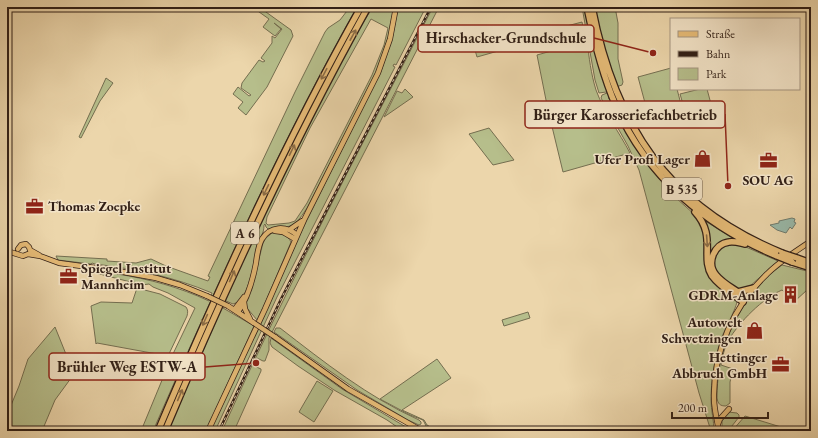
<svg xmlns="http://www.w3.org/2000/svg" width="818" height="438" viewBox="0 0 818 438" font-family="'EB Garamond',serif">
	<rect width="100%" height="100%" fill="#ecd6ab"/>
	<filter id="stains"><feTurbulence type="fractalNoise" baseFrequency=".005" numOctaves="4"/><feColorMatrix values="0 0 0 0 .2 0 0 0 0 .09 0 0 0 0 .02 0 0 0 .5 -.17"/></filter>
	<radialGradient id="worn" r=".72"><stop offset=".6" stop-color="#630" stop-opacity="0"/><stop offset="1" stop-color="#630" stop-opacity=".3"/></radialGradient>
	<path fill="#b6be8b" stroke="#746e50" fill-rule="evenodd" d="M252 7H259L291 30 293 36 267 87 246 115 238 108 243 102 233 94 238 87 249 96 251 95 241 88 242 83 259 60 263 62 265 61 261 58 272 43V36L275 38 282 29 274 23 281 29 275 36 263 27 269 19Z
		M350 7H357C280 144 216 287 153 431H141L172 356 195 308 168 293 153 287 149 284 142 285 92 272C100 271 109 273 117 274 149 279 179 287 209 301L212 293C174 277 136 269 95 264L92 263 91 264 58 260 56 256 107 259V261L136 263 151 259 166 266 208 281 210 277 208 276 295 92 325 32 328 28 340 20Z
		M373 7H394L390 32 377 72 307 208C292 231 293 225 268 229L266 227 265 224 264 225C264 235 260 235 258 245 254 259 250 300 233 304L226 301 223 308 254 326 206 431H168C213 327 259 222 311 121 330 83 349 43 373 7ZM371 19 388 28 384 45 372 75 307 203 295 221 289 223 268 225 266 223 267 217 310 128Z
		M398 7H408L410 10 418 11 420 7H426L396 65 394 64 393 66 395 67 277 297 215 431H210L302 230 381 71 392 39Z
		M433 7H439L269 338V350L265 361H263L257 358 254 366 261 369V371L234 431H222C286 287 361 147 433 7Z
		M582 7H585L610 96 608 98 611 99 653 172 676 198 694 214 704 229 706 257 737 300C738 306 722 334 720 342 714 361 711 381 711 400 711 410 714 421 714 431H711L699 393 639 170 628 146 601 98 602 95 607 93 606 92 599 93 595 80Z
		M594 7H615L618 23V59L623 82 622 85 616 87 605 54Z
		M582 22 583 27 477 57 475 50Z
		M348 34 350 35C280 164 219 296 162 431H160L208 319 285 154Z
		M587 41C589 57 591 74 596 90 604 112 619 132 630 153L563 172 548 110 537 55Z
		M671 68V89H677L684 116 651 125 638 77Z
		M106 78 113 83 100 101 81 138 79 137Z
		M405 89 413 97 384 117 397 91 402 93Z
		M700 89H707L711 104 685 111 680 94Z
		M489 128 514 160 493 165 469 134Z
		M702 219 736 240 718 246 711 271Z
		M272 233C279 233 288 235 291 242L266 301 257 320 247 308 246 303 254 279 263 243 266 238Z
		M726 244H739L778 261 749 287 741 290C728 285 705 269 716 252 718 249 724 246 726 244Z
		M782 265 811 272V290H807L795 301 790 297 792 294 791 293 788 295 782 290C763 298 739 322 728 341 724 348 723 356 721 365L733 369 730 382V403L726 406C720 406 718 404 717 398 717 359 729 323 754 292 758 286 764 278 770 274 774 271 778 268 782 265Z
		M137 288 160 294 186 307C188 310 188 312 187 316L168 356 97 343 96 344 91 306 101 302 132 303Z
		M528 312 530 318 504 326 502 320Z
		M55 327 74 374 55 400 42 431H7V415L19 386 28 359Z
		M276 328H280C324 362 368 397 419 420L421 422V424L419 425 408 420 357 390 274 332Z
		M271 338 342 389 411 430 412 431H403L387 420 334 390 298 366 272 347 270 343Z
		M437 359 451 378 402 410 424 420 427 425 437 431C425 431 428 428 423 420L410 415 380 399Z
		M317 381 333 391 314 422 299 412Z
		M728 412 737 413 739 415V417L728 431H722V420Z
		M745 416 794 431H732Z"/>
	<path fill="#99b9a9" stroke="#6f7b6e" d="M792 218 795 219 794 222 796 223 792 229 790 227 786 233 777 230 770 225 779 223V221Z"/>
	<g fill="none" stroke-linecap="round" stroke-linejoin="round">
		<defs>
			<path id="major" d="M289 230 302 221
				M275 231 283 232 295 239
				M18 249 21 245 26 244 29 247 30 250 39 255
				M7 251 23 256 28 254 40 256 59 263 118 271 156 278 180 285 207 296
				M244 302 245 309 250 319
				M228 306 254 323
				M234 310 244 297
				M238 312C247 299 253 279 256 263 257 255 258 246 262 239 270 226 286 225 297 235
				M275 337 348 389 422 431
				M718 424 720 419 729 409
				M208 431 265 309 304 220 378 73 390 39 396 7
				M719 431C717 420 714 409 714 398 713 352 734 305 767 274 780 261 796 251 811 241"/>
			<path id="highway" d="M587 7C594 41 602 74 616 106 647 177 707 227 777 256
				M592 7C615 125 667 206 782 253
				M695 212C717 236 700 257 712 276 720 287 733 294 743 302
				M745 244C740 243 735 241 729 242 714 244 706 263 716 275 724 285 737 290 746 298
				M797 258 811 263
				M792 262 811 268
				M738 292 754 288
				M158 431C219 287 284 144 361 7
				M165 431C226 286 292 144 368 7"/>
		</defs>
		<use href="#major" stroke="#311f16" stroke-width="6"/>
		<use href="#highway" stroke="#311f16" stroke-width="8"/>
		<use href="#major" stroke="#e6bb76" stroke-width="4.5"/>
		<use href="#highway" stroke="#e6bb76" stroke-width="5.5"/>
		<defs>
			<path id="rail" d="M219 431 281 299 431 7"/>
		</defs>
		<use href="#rail" stroke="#311f16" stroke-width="2.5"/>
		<use href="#rail" stroke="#f3e4c8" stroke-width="1" stroke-dasharray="3" stroke-linecap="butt"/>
		<defs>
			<path id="major-bridge" d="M207 296 228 306
				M254 323 275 337"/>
			<path id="highway-bridge" d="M782 253 797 258
				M777 256 792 262"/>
		</defs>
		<use href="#major-bridge" stroke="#311f16" stroke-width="6" stroke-linecap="butt"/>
		<use href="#highway-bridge" stroke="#311f16" stroke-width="8" stroke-linecap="butt"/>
		<use href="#major-bridge" stroke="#e6bb76" stroke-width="4.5"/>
		<use href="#highway-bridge" stroke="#e6bb76" stroke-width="5.5"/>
	</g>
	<defs><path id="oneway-shaft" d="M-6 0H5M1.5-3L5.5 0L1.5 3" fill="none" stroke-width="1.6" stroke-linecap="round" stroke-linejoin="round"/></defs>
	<g stroke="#8c6d46">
		<use href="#oneway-shaft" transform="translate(353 35) rotate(-61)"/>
		<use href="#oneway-shaft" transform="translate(324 74) rotate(118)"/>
		<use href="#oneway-shaft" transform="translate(292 150) rotate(-64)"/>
		<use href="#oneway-shaft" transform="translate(266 190) rotate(116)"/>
		<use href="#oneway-shaft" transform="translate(707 241) rotate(86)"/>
		<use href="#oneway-shaft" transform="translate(232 276) rotate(-66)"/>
		<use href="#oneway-shaft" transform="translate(205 320) rotate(114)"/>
		<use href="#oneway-shaft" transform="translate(180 395) rotate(-67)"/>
	</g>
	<defs>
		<symbol id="shop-bare" viewBox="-9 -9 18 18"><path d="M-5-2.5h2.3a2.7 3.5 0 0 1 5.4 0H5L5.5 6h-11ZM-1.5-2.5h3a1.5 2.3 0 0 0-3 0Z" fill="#8f2418" stroke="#f3e4c8" stroke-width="2.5" paint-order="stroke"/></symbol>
		<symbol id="office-bare" viewBox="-9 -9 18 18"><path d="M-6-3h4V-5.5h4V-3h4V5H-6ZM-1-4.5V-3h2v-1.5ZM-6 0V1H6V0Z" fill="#8f2418" stroke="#f3e4c8" stroke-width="2.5" paint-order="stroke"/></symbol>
		<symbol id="building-bare" viewBox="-9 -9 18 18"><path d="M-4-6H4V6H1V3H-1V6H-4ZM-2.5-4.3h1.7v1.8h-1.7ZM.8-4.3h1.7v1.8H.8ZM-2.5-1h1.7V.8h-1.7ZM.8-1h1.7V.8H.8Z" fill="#8f2418" stroke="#f3e4c8" stroke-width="2.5" paint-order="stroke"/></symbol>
	</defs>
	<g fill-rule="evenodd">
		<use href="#shop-bare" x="690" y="146" width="25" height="25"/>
		<use href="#office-bare" x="756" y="148" width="25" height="25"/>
		<use href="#office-bare" x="22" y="194" width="25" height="25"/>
		<use href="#office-bare" x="56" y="264" width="25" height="25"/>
		<use href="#building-bare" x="778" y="282" width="25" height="25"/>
		<use href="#shop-bare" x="742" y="318" width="25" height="25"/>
		<use href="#office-bare" x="768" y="352" width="25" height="25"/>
	</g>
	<g text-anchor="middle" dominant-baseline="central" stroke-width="3" stroke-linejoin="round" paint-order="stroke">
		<g fill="#f3e4c8" stroke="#6b5a4b" stroke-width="1">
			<rect x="662" y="178" width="40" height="22" rx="3"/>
			<rect x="231" y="222" width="28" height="22" rx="3"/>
		</g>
		<g font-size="13" font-weight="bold" fill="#311f16">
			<text x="682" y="189">B 535</text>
			<text x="245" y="233">A 6</text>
		</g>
		<g font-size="14" font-weight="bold" fill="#311f16" stroke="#f3e4c8" text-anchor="end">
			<text x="690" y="159">Ufer Profi Lager</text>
			<text x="768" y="180" text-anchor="middle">SOU AG</text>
			<text x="48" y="206" text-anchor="start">Thomas Zoepke</text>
			<text x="81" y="268" text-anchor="start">Spiegel Institut<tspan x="81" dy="16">Mannheim</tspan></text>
			<text x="778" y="295">GDRM-Anlage</text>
			<text x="742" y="322">Autowelt<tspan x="742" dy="16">Schwetzingen</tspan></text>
			<text x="767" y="357">Hettinger<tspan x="767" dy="16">Abbruch GmbH</tspan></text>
		</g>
	</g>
	<path fill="none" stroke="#8f2418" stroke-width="1.5" d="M653 53L594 38M728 186L725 114M256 363L205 367"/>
	<g fill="#8f2418" stroke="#f3e4c8" stroke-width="1.5">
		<circle cx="653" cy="53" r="4"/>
		<circle cx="728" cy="186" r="4"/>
		<circle cx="256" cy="363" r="4"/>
	</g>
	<g fill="#f3e4c8" stroke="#8f2418" stroke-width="1.5">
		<rect x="418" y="25" width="176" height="27" rx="4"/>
		<rect x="525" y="101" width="200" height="27" rx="4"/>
		<rect x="49" y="353" width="156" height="27" rx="4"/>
	</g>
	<g font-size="15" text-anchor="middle" font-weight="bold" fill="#311f16">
		<text x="506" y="43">Hirschacker-Grundschule</text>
		<text x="625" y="120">Bürger Karosseriefachbetrieb</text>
		<text x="127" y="372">Brühler Weg ESTW-A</text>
	</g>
	<rect width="818" height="438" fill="none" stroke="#ecd6ab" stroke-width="24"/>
	<rect x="8" y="8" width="802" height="422" fill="none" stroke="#311f16" stroke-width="2"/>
	<rect x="12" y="12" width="794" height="414" fill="none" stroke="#311f16"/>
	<rect x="670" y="18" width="130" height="72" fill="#f3e4c8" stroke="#a59581"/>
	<rect x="678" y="31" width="20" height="6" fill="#e6bb76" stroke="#a59581"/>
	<text x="706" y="38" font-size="12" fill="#311f16">Straße</text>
	<rect x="678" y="51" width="20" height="6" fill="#311f16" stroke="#a59581"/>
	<text x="706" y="58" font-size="12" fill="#311f16">Bahn</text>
	<rect x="678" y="68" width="20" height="12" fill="#b6be8b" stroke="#a59581"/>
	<text x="706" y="78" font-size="12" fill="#311f16">Park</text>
	<path d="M672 412v6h96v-6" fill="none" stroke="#311f16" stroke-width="2"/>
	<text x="678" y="412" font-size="12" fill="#311f16" stroke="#f3e4c8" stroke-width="3" paint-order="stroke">200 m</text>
	<rect width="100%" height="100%" filter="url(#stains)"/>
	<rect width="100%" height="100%" fill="url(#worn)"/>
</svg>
